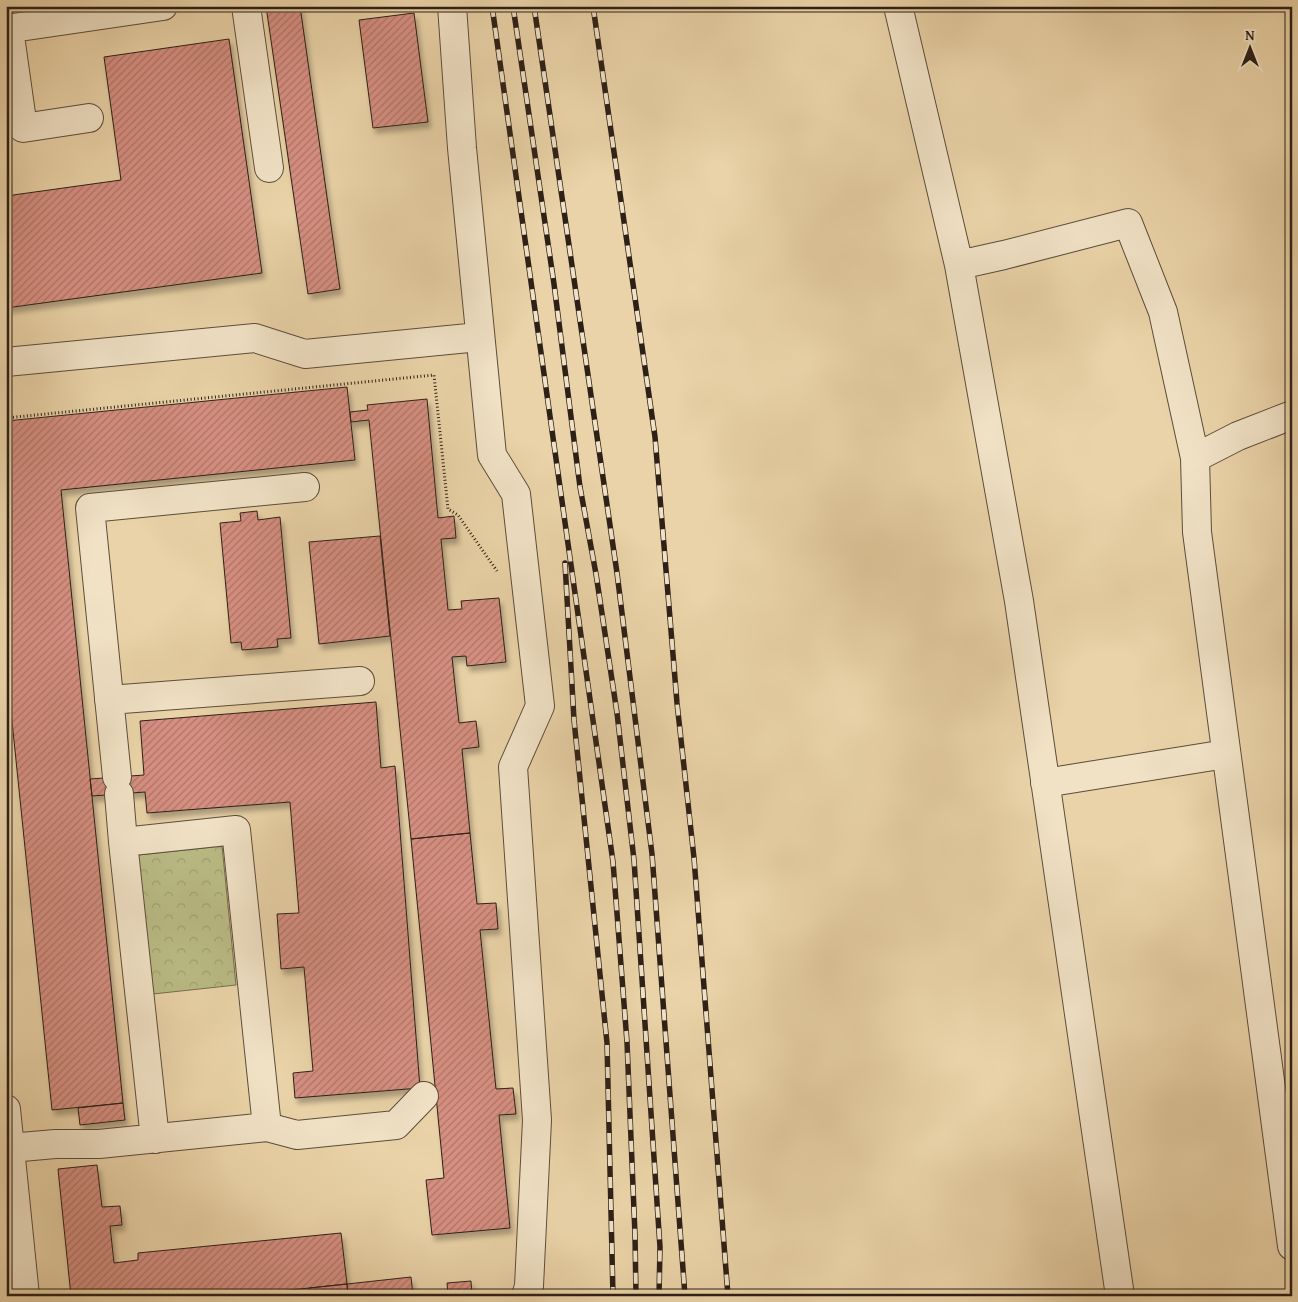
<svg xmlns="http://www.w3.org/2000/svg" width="1298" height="1302" viewBox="0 0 1298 1302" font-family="'Gentium Book Plus',serif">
	<defs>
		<pattern id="forest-crowns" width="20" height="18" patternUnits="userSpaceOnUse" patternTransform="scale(1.25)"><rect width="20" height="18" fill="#babb85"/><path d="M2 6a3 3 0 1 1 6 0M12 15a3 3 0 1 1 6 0" fill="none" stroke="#a0a072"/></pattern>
		<pattern id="building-hatch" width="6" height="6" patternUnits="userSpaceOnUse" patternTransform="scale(1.25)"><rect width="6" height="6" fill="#d68f81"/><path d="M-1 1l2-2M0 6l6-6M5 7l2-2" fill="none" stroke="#ae7469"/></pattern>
		<filter id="shadow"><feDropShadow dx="3" dy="5.5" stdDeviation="2.5" flood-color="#0004"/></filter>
	</defs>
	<rect width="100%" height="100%" fill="#ead3a8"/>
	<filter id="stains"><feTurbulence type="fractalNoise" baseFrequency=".004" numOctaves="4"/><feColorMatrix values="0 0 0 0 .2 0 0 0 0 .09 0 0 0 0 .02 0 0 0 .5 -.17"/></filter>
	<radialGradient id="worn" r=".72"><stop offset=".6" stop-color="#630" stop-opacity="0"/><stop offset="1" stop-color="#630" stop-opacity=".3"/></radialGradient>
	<path fill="url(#forest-crowns)" stroke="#746e4e" d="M222 846 236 985 153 994 138 855Z"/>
	<path fill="url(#building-hatch)" stroke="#2d2017" filter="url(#shadow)" d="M266 6H300L340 289 308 294Z
		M414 13 428 122 373 128 359 20Z
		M229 39 262 273 6 308V196L121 180 104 57Z
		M347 387 355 460 61 490 123 1103 52 1110 6 663V421Z
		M427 399 438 518 454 516 456 538 441 539 448 610 462 609 461 601 499 598 506 662 467 666 466 656 452 657 459 723 476 721 479 747 462 749 470 833 411 839 369 420 351 422 350 412 368 410 367 405Z
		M257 511 258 520 280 517 291 638 277 639 278 647 242 650 241 642 231 643 220 523 241 521 240 513Z
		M380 536 390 636 319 644 309 542Z
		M376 702 381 768 395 766 420 1088 295 1098 293 1073 313 1071 304 967 281 969 277 914 299 913 290 802 147 813 145 792 92 796 90 779 144 775 140 721Z
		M470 833 477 904 496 903 498 929 480 930 496 1089 513 1088 516 1114 499 1115 510 1228 432 1235 426 1180 444 1178 411 839Z
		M123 1103 125 1120 80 1125 78 1108Z
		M97 1165 102 1207 120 1206 122 1225 110 1226 114 1263 138 1260V1253L341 1233 347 1284 233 1296H71L58 1169Z
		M411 1277 413 1296H348L347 1284Z
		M471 1281 472 1296H448L447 1283Z
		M347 1284 348 1296H309V1288Z
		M276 1291V1296H233Z"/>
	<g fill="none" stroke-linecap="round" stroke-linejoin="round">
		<defs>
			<path id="minor" d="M246 6 269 168
				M452 6 462 148 492 455 516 494 540 706 513 767 537 1120 529 1286 526 1296
				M898 6 959 265 1019 601 1120 1296
				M6 29 163 6
				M9 29 23 128 89 118
				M959 265 1004 255 1128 223 1163 312 1195 458 1197 532 1292 1246
				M6 362 255 338 305 354 479 337
				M1195 458 1238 436 1292 415
				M109 700 360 681
				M117 777 90 508 305 487
				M1045 783 1226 754
				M119 794 123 842
				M6 1109 25 1296
				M155 1139 123 842 236 830 267 1127
				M10 1148 55 1144H99L267 1127 297 1135 396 1125 424 1096"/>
		</defs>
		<use href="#minor" stroke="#5c4d3b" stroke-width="30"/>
		<path stroke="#2d2017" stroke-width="3" stroke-dasharray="1 2.5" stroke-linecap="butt" d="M6 418 434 375 448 509 458 515 497 571"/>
		<use href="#minor" stroke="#f1e2c6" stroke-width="28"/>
		<defs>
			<path id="rail" d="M492 6 613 862 627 1042 635 1235 636 1296
				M513 6 554 284 580 487 596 574 617 713 634 860 660 1247 659 1296
				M534 6 617 573 652 854 685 1296
				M593 6 655 437 677 703 694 858 728 1296
				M565 563 574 720 607 1043 613 1296"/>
		</defs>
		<use href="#rail" stroke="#2d2017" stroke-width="5.5"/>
		<use href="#rail" stroke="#f1e2c6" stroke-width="4" stroke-dasharray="11" stroke-linecap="butt"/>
	</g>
	<rect width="1298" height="1302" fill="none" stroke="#ead3a8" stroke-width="25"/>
	<rect x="8" y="8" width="1283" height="1287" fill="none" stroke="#2d2017" stroke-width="2.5"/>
	<rect x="12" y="12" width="1273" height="1277" fill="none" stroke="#2d2017"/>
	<g transform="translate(1250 48)" stroke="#f1e2c6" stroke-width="4" paint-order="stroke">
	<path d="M0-4L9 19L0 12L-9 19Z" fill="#2d2017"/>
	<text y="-8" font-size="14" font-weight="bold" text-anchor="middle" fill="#2d2017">N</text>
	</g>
	<rect width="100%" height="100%" filter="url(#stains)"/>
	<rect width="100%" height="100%" fill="url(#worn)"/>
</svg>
